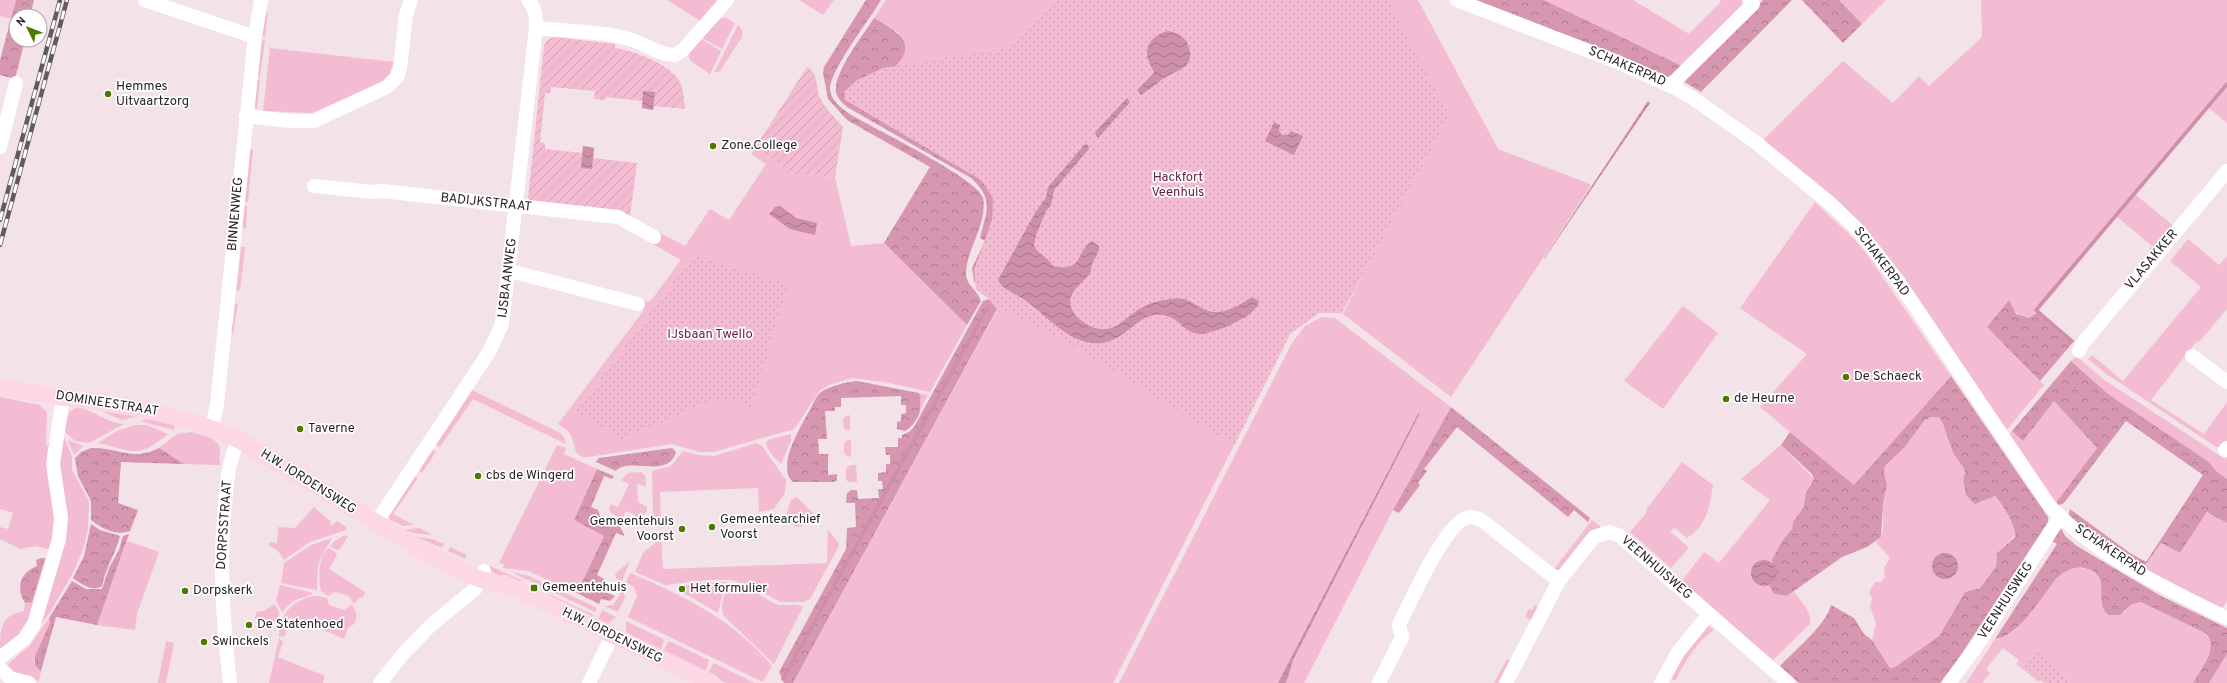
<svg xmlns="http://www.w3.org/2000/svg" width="2227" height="683" viewBox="0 0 2227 683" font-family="Overpass,sans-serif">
	<defs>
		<pattern id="forest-crowns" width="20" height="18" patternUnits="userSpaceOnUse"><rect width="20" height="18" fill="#d797b1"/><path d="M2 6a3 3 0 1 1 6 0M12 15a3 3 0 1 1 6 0" fill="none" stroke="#ae7b90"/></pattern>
		<pattern id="park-dots" width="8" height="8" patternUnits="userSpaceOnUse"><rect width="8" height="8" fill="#f4bcd2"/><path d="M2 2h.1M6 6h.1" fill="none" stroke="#d1a1b4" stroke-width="1.8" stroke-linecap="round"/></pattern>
		<pattern id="garden-furrows" width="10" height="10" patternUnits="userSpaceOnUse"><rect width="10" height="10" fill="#f4bcd2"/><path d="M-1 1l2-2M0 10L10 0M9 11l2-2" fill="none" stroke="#d1a1b4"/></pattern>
		<pattern id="water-waves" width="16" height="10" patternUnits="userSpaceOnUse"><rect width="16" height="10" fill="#ce8fa8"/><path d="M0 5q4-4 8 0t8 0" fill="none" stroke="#a77489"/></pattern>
	</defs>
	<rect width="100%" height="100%" fill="#f3e2e8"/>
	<path fill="#f4bcd2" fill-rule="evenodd" d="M0 0H16L11 19 0 16Z
		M667 0H721L702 22Z
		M799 0H834L823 15Z
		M886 0H1084L1089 27 860 87 899 33 874 18Z
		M1383 0H1418L1498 149 1590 184V187L1451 397 1343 314 1443 117Z
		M1544 0H1633L1689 34 1721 2 1720 0H1742V5L1684 67Z
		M1839 0H1886L1862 24Z
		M1981 0H2227V123L2209 108 2136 195 2175 227 2152 254 2148 252 2152 246 2117 217 2038 312 2029 318C2018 315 2013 314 2011 303L1987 327 2044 385 2005 432 1891 266 1764 142 1765 138 1843 61 1893 103 1919 76 1929 86 1982 37Z
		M263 12 268 13 265 37 260 36Z
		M721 18H726L735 23 722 49 702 38Z
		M738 25 742 30V37L720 71 714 73Z
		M259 39 265 40 260 77 255 76Z
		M701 39 721 51 710 74 692 62 689 58V53Z
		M270 48 394 62 389 75 381 82 312 113 263 111Z
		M255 79 260 80 257 109 254 107Z
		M755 148 794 174 835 177 851 246 884 243 967 325 930 392 889 383 852 378 829 385 820 390 798 424 793 430 787 431 714 452H699L672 444 588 457C572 458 576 444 570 434 567 429 562 427 558 424L644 310 638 308 640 300 650 302 681 260 651 243 658 232 685 246 710 209 729 220 766 164 751 154Z
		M248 149H253L248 202H242Z
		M1815 202 1857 242 1866 253 1951 376 1854 485 1760 407 1807 354 1740 308Z
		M242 205 247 206 246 229 240 227Z
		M2188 239 2219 265 2227 256V309L2199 342 2197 341 2151 400 2204 434 2227 402V440L2221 447H2216L2105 373 2088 359 2092 355 2123 381 2201 287 2170 261Z
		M241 247H245L240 291 233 289 237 286Z
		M989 299 1284 347 1113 683H793L997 310Z
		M232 303 238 304 233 334H229V327L233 324 235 307Z
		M1683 306 1718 333 1663 409 1624 381Z
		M1322 317 1335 318 1451 407 1393 510 1304 683H1119L1292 343 1305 326Z
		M2076 356 2103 379 2225 459 2227 457V479L2215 470 2209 462 2108 394 2071 361Z
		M470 389 560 433 564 437 566 444 473 399 440 447 435 445Z
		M919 393 928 395 920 410 919 403 921 397Z
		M0 397 40 405 47 412 46 447 49 442 55 510 51 550 36 546 20 549 0 539V527L8 529 13 513 0 509Z
		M2054 401 2097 448 2055 504 2008 436 2012 431 2023 440Z
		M90 406 151 414 122 420Z
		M78 407C94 411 108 423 124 424L89 443 75 441 64 431 69 412Z
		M850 415V431L844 429 843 420 846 416Z
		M1931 417H1938L1942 421 1953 453 1963 467 1965 472 1963 481 1964 488 1979 502 1994 496C2001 502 2015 526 2016 534L1997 553 1996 567 1980 588 1965 592 1939 636 1895 667 1890 668 1872 640 1876 624 1870 606 1872 598 1869 592 1875 582H1881L1885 577 1884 568 1890 558 1876 542 1881 537 1883 530V503L1887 485 1884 472 1885 466 1904 448 1924 421ZM1932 565 1948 579 1937 576Z
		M153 418 176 423 174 430 140 421Z
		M136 425H147L168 434C136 460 134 451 98 443L119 430Z
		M191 432C201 435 218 437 220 449 220 455 219 460 220 465L184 464 159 448 177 434Z
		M791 434V441L781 464C776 459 766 450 766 442L770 439Z
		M63 435 72 456V470L89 501 88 528 84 547 74 571 52 609 28 643 5 664 3 662 27 642 40 623 64 541 66 518 58 466Z
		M68 440 83 446 74 455Z
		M847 440H851V457L847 456 844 453V444Z
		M756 443 762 446 786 480 785 493 774 509 759 512 758 488 660 492 661 524H658L657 519 653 514 652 471 671 466 683 451 699 455 714 456Z
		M557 445 566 448 564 454 597 469 574 520 603 535 604 537 577 593 528 571 503 568 504 564 499 563Z
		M1781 445 1814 479 1809 487 1804 507 1793 522 1792 529 1782 541 1771 561 1762 560 1757 562 1774 594 1787 596 1794 592C1801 601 1812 612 1810 624L1773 660 1719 617 1681 582 1704 552 1719 563 1770 500 1741 479Z
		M431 448 436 452 422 473 418 470Z
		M1682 462 1713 485C1710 506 1707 526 1687 538L1675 528 1670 531 1689 548 1671 568 1630 532 1647 512 1646 510Z
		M850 465H856L857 482H849L846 480V469Z
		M628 473 641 472 645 476 646 487 637 483 638 502 647 507V512L633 524 631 523 635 515 626 511 622 519 611 513 609 509 611 504 618 507 629 484 621 480Z
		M414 475 418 478 393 514 414 525 403 526 389 519V509Z
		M797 497 815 515 814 522 798 527 788 523 786 516 791 500Z
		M314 507 329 520H330L331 526 337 521 346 527V530L310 542 284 560 278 551 269 545V542L277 543 278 527 295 528Z
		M2208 511 2227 523V601L2222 609 2143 568 2161 543 2180 553Z
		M1592 520 1601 527 1560 570 1554 569Z
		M419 528 433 535 413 533 403 530Z
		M828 530 838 542 839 546 810 599 803 602H780L753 587 732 580H707L665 585 635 572 643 553 661 538 663 569 827 563Z
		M345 535 348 536 340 549 337 550 330 546 335 541Z
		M416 537 432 539 444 544 442 548Z
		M332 538C317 563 318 561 317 590L281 583 284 563 311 545Z
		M127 541 159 552 137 614 135 630 97 625Z
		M450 547 467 555 465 559 448 551Z
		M328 548 335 552 337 555 329 569 365 592 364 596 359 598 354 604 349 596 335 592 328 596 321 591C318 578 318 557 328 548Z
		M45 558 49 559 36 605 24 630 0 652C0 630 0 615 24 611L25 603 32 601Z
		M630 561 622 581 616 578 615 574Z
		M490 566 523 581H511L488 570Z
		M2075 567 2088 569 2098 575 2101 585 2104 609 2124 613 2132 604 2141 602 2207 634C2218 650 2201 669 2193 683H2069L2061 669 2026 666 2043 680 2038 681 2016 664 2019 660 2003 648 1986 669 1990 673 1982 683H1966L1995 639C2028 637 2042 578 2075 567Z
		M511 572 529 576 597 608 595 612Z
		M630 573C684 596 734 620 772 666L763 682 628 617 637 596 634 587 626 582Z
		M726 582 728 584 722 596 718 613 677 589 678 587 699 583Z
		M737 584C752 586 762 599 776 604 785 607 795 602 803 607L774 664 723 615C720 605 724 586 737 584Z
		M280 585 310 592 313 594 293 601 282 612 276 601Z
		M623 590 625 597 618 612 604 606 613 605Z
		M546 593 594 615 592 620 558 603Z
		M317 596 327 598 329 605 344 610 351 605 353 606 357 616 354 624 348 628 344 639 319 628V630L308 624 298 623 293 617 289 618 286 624V635L283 637 279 636C278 614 296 597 317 596Z
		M275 604 279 612 278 622 255 618 256 612 264 611Z
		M1535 605 1539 607 1532 620 1525 617 1529 609 1532 610Z
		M602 610 616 617 608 624 597 622Z
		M49 618 50 623 34 661 41 671 39 681 17 677 6 666 30 645Z
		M626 621 663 639 664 641 660 651 626 633Z
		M1708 626 1714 630C1696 642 1685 662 1675 681L1669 678 1676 664Z
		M279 638 283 642 278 657 325 676 323 683H269Z
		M166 641 174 643 166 683H158Z
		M669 641 709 660 705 673 662 653Z
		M2227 654V683H2209Z
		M1507 659 1511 661 1500 683H1494Z
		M714 663 755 683H726L707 674Z"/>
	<path fill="url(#forest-crowns)" d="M16 0H34L30 16H16V40H25L15 79 0 75V60Z
		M866 0H881C871 17 829 72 830 89 831 100 839 106 848 113 870 127 978 178 983 198 988 222 967 249 966 272 965 285 978 290 981 301L967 325 884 243 930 167 847 120 828 99 823 73 824 67Z
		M1474 0H1544L1684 67 1666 78Z
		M1763 0H1792L1701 92 1683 81Z
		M1802 0H1839L1862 24 1843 43Z
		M874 18C897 32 920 42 893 69L946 111 1085 351 989 299 997 309 793 683H784L779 672 846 549 847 528 856 527 855 503H846L847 493 851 490H857L858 499 879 498 878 489H883L882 481H878V473L886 472V464H890V455H886L885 447H898V438H902V435L909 432 914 427 983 301 989 299 974 281 972 268 985 241 980 238C987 210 994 199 971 178L847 107C842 102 837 98 836 92 833 73 864 34 874 18Z
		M2009 300 2016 314 2029 318 2038 312 2074 341 2040 381 1987 327Z
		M2071 361 2108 394 2209 462 2215 470 2227 479V523L2207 512 2180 553 2161 543 2143 568 2130 562 2068 518 2070 509 2130 553 2146 562 2203 475 2126 421 2064 503 2057 506 2055 504 2097 448 2054 401 2023 441 2012 431Z
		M1951 376 2048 517V522L1947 676 1940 683H1799L1780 666C1795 650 1826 625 1831 605L1854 618 1864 634 1872 640 1890 668 1895 667 1939 636 1965 592 1980 588 1996 567 1997 553 2015 537C2018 529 2001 502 1995 496L1975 504 1966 495 1963 481 1965 472 1963 467 1953 453 1942 421 1938 417H1931L1924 421 1904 448 1885 466 1884 472 1887 485 1883 503 1881 537 1867 547 1842 557 1787 596 1774 594 1769 585 1772 583 1773 563 1771 561 1782 541 1792 529 1793 522 1804 507 1806 493 1814 479 1812 474 1781 445 1790 432 1854 485Z
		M857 381 919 393 921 397C919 403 921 405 920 410 920 417 911 428 905 431L897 429V422L901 421V414L906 413V405H901V396L841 398V407H835V411H825L827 439H818L819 454H828V475L837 474V480L834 482H793C776 467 800 428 808 413 812 407 815 397 821 392 830 386 846 382 857 381Z
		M1451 407 1590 518 1588 522 1574 510 1568 517 1457 427 1424 469 1427 471 1418 483 1420 485 1399 513 1393 510Z
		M91 448C118 447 132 462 159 448L184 464 121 462 118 503 138 510 130 531C117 536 102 529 91 520V501L78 476 75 458 81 452Z
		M672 448 676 452C668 480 629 456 616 471L596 462 599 458Z
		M597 469 614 476 612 479 604 476 591 507 598 510 601 519 620 527 624 534V536L616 533 597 575 604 579 606 583 603 591 615 596 610 601 601 599 599 604 577 593 604 536 574 520Z
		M91 524 100 530 120 536C115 555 106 566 102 586 92 592 81 584 73 578L84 556Z
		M2061 528 2065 536 2077 546 2161 596 2227 628V654L2209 683H2193C2201 668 2218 650 2207 634L2141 602 2132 604 2120 615H2109C2092 602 2114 574 2084 568 2072 566 2064 572 2056 579 2042 596 2018 638 1995 639L2057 544 2050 540Z
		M129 534 97 625 56 617 41 671 35 665V656L50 623 49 618 72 581 86 589H102L109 568 119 550 123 536Z
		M41 558H45L32 602 25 603C15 587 21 572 37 566L36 560Z"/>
	<path fill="url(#park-dots)" d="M1060 0H1388L1449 116 1342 313H1319L1290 334 1234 445 1079 349 995 304 976 289 974 270 992 220 993 198 981 180 845 100 844 92 857 80 883 68 1004 49Z
		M698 256 788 285 751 408 731 398H716L623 439 576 412 689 262Z
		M2038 651 2061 669 2069 683H2044L2025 666Z"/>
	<path fill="url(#garden-furrows)" d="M554 37 615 44V48C636 52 669 63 680 82 684 90 684 101 685 109L654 106 653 110 642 108V101L606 97 605 100 594 99 595 91 551 87 550 93H545L540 142 545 143V149L582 153 583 146 594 148 593 158 637 163 630 216 531 201 528 198 544 46 547 40Z
		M807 67C818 73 816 84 819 95 823 107 835 117 843 127L835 177 794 174 755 148Z"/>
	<path fill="url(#water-waves)" d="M1168 31C1177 33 1185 36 1188 45 1197 67 1177 70 1164 78 1156 84 1149 90 1141 95L1137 90 1154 73C1153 69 1150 66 1149 62 1142 46 1154 34 1168 31Z
		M643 91 655 92 653 110 642 108Z
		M1127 98 1130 102 1099 137H1097L1095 132Z
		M1648 101 1650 103 1544 259V258Z
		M1274 122 1280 125 1279 131 1282 135H1288L1291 131 1303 136 1294 155 1265 141Z
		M1085 144 1088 145 1089 149 1054 190 1051 205 1046 211 1036 235 1034 246C1039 255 1048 257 1053 266 1083 273 1075 253 1092 241L1099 246C1100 255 1090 261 1091 272 1079 288 1060 296 1077 317 1082 322 1089 326 1095 328 1119 334 1126 314 1145 306 1152 302 1163 300 1171 299 1191 295 1197 310 1213 312 1228 313 1241 304 1252 297L1259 301C1258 316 1212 335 1198 334 1181 332 1179 313 1155 315 1138 316 1124 340 1102 343 1070 347 1045 313 1022 298 1013 292 1003 290 998 280L1036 211 1046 198 1048 187Z
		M583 146 594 148 592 169 581 168Z
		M780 206 796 218 817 223 815 235 790 229 769 214 775 207Z
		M1420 413 1293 660 1287 680 1285 683H1278L1418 414Z
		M1932 566a13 13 0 1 1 26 0a13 13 0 1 1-26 0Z
		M1751 573a13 13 0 1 1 26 0a13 13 0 1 1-26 0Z"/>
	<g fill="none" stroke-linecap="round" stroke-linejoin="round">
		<path stroke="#ce8fa8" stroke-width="3.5" d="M2072 341 2036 310 2227 84
			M783 679 987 308"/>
		<path stroke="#fff" stroke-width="14" d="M145 0 255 37
			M1457 0 1620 63 1673 87 1691 97 1754 141 1831 204 1859 231 1898 281 2049 505C2096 556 2165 588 2227 618
			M536 28C564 31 598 31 626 38 642 42 658 55 675 55L683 50 727 0
			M1673 87 1678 78 1753 4 1750 0
			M246 116 290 121H314L387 87 397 77 400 68 406 15 411 0
			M0 147 16 83
			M314 186 372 192 382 191 618 217 654 237
			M510 271 638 304
			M2079 351 2083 343 2227 171
			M2192 356 2227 382
			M212 428 217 404 255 37 261 0
			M2225 450 2227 448
			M376 523 489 352 502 324 536 28C536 17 536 8 528 0
			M0 658 24 639 34 624 59 539 61 518 53 464 63 397
			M0 668 10 678 29 683
			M230 683C223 623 219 565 225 505 227 482 228 461 239 440
			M380 683 403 654 430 626 475 589 484 571
			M589 683 612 636
			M1379 683 1402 637 1399 625C1410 602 1443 529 1464 519 1471 515 1478 518 1484 522L1559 581
			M1506 683 1559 581 1594 537 1610 532 1620 536 1788 683
			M1661 683 1678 652 1709 614
			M1949 683 1976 647 2060 517"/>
		<path stroke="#fed7e7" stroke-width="17" d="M0 387C83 403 161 403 239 440L432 556 480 579 513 588
			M504 583 712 683"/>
		<defs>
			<path id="rail" d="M0 220 60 0
				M0 245 67 0"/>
		</defs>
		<use href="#rail" stroke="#635a5d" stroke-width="4.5"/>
		<use href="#rail" stroke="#fff" stroke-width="3" stroke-dasharray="9" stroke-linecap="butt"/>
	</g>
	<g fill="#4c7a00" stroke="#fff" stroke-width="1.5">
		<circle cx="108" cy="94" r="4"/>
		<circle cx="713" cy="146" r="4"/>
		<circle cx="1846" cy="377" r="4"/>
		<circle cx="1726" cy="399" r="4"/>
		<circle cx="300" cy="429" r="4"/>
		<circle cx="478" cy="476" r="4"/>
		<circle cx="712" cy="527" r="4"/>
		<circle cx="682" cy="529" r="4"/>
		<rect x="530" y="584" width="8" height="8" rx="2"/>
		<circle cx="682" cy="589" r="4"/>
		<circle cx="185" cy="591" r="4"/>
		<circle cx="249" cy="625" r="4"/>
		<circle cx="204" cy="642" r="4"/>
	</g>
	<g text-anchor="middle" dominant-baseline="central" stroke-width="3.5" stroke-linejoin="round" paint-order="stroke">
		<g font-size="13" fill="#292325" stroke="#fff">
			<text transform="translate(1627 67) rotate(23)">SCHAKERPAD</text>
			<text transform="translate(486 203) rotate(6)">BADIJKSTRAAT</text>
			<text transform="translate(236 214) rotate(-85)">BINNENWEG</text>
			<text transform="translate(2152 260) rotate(-50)">VLASAKKER</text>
			<text transform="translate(1881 262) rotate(53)">SCHAKERPAD</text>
			<text transform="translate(508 278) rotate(-83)">IJSBAANWEG</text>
			<text transform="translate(107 404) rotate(9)">DOMINEESTRAAT</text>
			<text transform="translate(308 482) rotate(32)">H.W. IORDENSWEG</text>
			<text transform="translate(225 525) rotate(-86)">DORPSSTRAAT</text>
			<text transform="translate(2110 551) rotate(34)">SCHAKERPAD</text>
			<text transform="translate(1656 568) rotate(41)">VEENHUISWEG</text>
			<text transform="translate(2006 601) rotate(-57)">VEENHUISWEG</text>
			<text transform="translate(612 636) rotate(26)">H.W. IORDENSWEG</text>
		</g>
		<g font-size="13" fill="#292325" stroke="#fff" text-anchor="start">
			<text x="116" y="87">Hemmes<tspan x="116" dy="15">Uitvaartzorg</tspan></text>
			<text x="721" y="146">Zone.College</text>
			<text x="1854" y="377">De Schaeck</text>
			<text x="1734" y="399">de Heurne</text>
			<text x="308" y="429">Taverne</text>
			<text x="486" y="476">cbs de Wingerd</text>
			<text x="720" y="520">Gemeentearchief<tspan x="720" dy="15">Voorst</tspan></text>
			<text x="674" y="522" text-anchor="end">Gemeentehuis<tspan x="674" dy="15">Voorst</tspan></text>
			<text x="542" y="588">Gemeentehuis</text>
			<text x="690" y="589">Het formulier</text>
			<text x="193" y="591">Dorpskerk</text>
			<text x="257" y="625">De Statenhoed</text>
			<text x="212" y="642">Swinckels</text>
		</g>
		<g font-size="13" fill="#661c41" stroke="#fff">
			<text x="1178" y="178">Hackfort<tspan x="1178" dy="15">Veenhuis</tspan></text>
			<text x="710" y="335">IJsbaan Twello</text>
		</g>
	</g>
	<g transform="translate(28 28) rotate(313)"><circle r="19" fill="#ffffff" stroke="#a9a7a8"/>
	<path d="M0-3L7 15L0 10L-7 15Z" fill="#4c7a00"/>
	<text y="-6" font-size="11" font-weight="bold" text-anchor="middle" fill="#292325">N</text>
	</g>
</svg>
